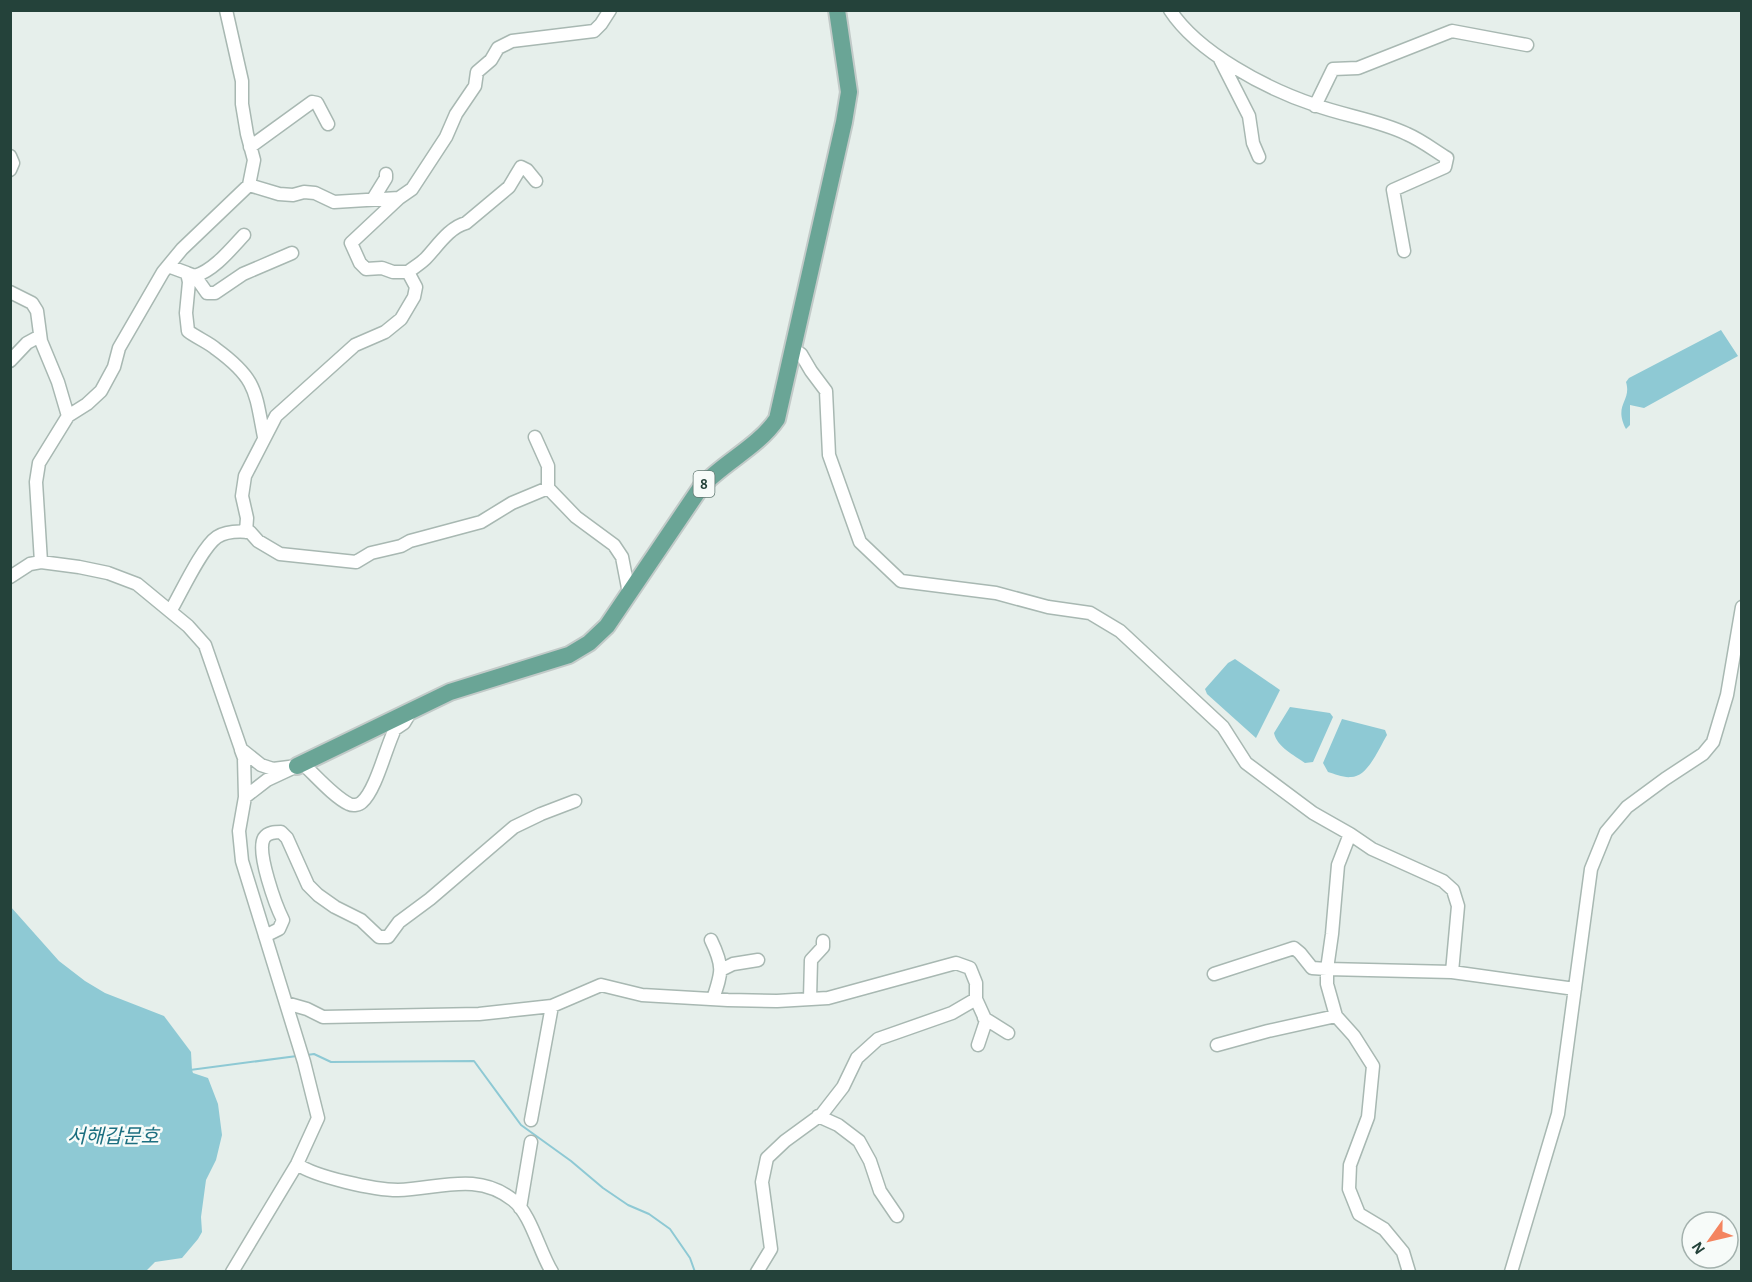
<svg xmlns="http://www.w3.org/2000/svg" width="1752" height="1282" viewBox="0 0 1752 1282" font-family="'Alegreya Sans','Noto Sans KR',sans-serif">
	<rect width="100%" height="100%" fill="#e6efeb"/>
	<path fill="#8ec9d4" d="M1721 330 1738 356 1644 408 1630 405V425L1626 429C1613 404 1632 402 1626 382L1629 378Z
		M1235 659 1280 690 1256 738 1207 694 1205 689 1228 663Z
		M1290 707 1330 713 1333 717 1313 762 1305 763C1294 755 1277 747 1274 733Z
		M1342 719 1385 730 1387 735C1379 748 1368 777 1351 777 1344 778 1335 774 1328 772L1323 763Z
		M10 906 59 961 85 981 105 993 164 1016 191 1052 192 1070 193 1073 208 1078 218 1104 222 1135 216 1160 206 1180 201 1217 202 1232 198 1239 182 1258 155 1262 146 1271H11Z"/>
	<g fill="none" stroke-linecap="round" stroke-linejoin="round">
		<path stroke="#8ec9d4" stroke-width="2" d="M307 1055 314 1054 331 1062 474 1061 521 1125 571 1161 603 1188 628 1205 649 1214 670 1229 690 1258 695 1272
			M190 1070 297 1056"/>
		<defs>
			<path id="minor" d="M1170 10C1198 53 1267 89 1315 105 1345 116 1378 120 1407 134 1421 140 1434 150 1447 158L1445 167 1393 190 1404 251
				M1220 59 1249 116 1253 143 1259 157
				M1315 106 1333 69 1358 68 1452 31 1527 45
				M250 147 312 102 317 103 328 124
				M10 156 13 163 10 170
				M249 185 279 194 293 195 304 192 315 193 334 202 399 198 412 189 446 137 456 114 475 86 477 72 491 60 498 48 512 41 594 31 601 24 610 10
				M399 198 351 243 360 263 366 269 382 268 393 272H408
				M373 199 386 178V174
				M168 266 187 273 189 282 186 313 188 331C197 338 208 342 216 349 257 379 255 391 264 437
				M187 273 195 276 207 293H215L243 274 292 253
				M195 276C214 270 230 250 244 235
				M10 292 32 303 37 311 41 341 58 382 68 416
				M793 349 801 354 811 371 826 391 829 455 860 542 901 581 996 593 1048 607 1090 613 1120 631 1223 727 1246 763 1313 813 1350 834 1372 849 1443 881 1453 890 1458 906 1452 972
				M10 361 27 343 40 336
				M535 437 548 466V488L576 517 614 545 622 557 629 593
				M246 532 247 518 242 496 245 476 276 416 355 345 385 332 401 319 414 297 416 287 408 272C414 267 422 263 427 257 438 245 450 227 466 223L509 187 521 167 527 170 536 181
				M41 562 36 482 39 463 68 416 87 404 101 391 114 367 119 348 163 272 182 249 249 185 254 160 247 134 242 104V81L226 10
				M10 577 30 564 41 562 79 567 108 573 137 584 188 626 205 645 241 749 261 765 273 769 297 766 267 780 245 797 239 831 242 861 304 1062 318 1118 297 1164 232 1272
				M171 610C181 593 202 547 217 537 226 531 240 531 250 532L258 541 280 554 356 562 371 553 401 546 410 541 481 522 512 503 548 488
				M241 750 244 758 245 797
				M303 764C315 775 334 797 349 804 353 806 359 805 362 802 376 790 386 747 395 729L404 723 410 713
				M1350 834 1338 865 1332 934 1327 969 1452 972 1575 989
				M265 936 279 929 283 920C276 906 256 852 264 838 268 832 275 832 281 832L287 838 308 885 318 895 335 907 361 920 379 937H388L399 922 430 899 514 827 541 814 575 801
				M711 940C724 967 722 972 713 999
				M721 970 733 964 758 960
				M1214 974 1294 948 1300 953 1312 968 1327 969V984L1336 1016
				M810 999 811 960 823 947V941
				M286 1003 307 1009 323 1017 479 1014 552 1006
				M984 1018 1008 1033
				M1217 1045 1268 1031 1336 1016 1354 1036 1373 1066 1368 1117 1350 1165 1349 1189 1359 1214 1384 1229 1403 1252 1409 1272
				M818 1116 838 1125 859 1141 870 1161 880 1191 897 1216
				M531 1120 552 1006 601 985 642 995 728 1000 777 1001 828 998 956 963 970 968 976 983V999L986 1021 978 1045
				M297 1164C315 1177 375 1190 398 1190 438 1189 477 1171 513 1200 531 1214 539 1251 552 1272
				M520 1208 531 1142
				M757 1272 771 1249 762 1182 767 1158 785 1141 822 1114 843 1087 857 1058 878 1039 952 1013 976 999
				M1511 1272 1558 1114 1591 869 1606 832 1627 807 1665 779 1703 754 1713 742 1727 695 1742 607"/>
			<path id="major" d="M297 766 450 692 569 655 589 643 607 626 701 487C724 462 758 447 777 419L844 122 849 92 837 10"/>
		</defs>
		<use href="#minor" stroke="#a8b8b2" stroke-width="15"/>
		<use href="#major" stroke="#c2cac8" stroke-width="20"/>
		<use href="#minor" stroke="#fff" stroke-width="12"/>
		<use href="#major" stroke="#6aa596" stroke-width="16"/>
	</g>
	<g text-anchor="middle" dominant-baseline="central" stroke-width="5" stroke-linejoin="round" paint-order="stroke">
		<rect fill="#f7fbf9" stroke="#637a73" stroke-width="1.5" x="693.5" y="471" width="21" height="26" rx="4.5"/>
		<g font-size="16" font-weight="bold" fill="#24423a">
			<text x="704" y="484">8</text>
		</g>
		<g font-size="20" font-style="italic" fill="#1c6f80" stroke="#f7fbf9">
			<text x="113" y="1137">서해갑문호</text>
		</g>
	</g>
	<rect width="1752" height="1282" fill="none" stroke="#24423a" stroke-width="24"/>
	<g transform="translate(1710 1240) rotate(236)"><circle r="28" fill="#f7fbf9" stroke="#a3b1ad" stroke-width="1.5"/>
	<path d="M0-4.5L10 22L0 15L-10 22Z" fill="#f4845f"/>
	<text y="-9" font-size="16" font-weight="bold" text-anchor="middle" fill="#24423a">N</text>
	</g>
</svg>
